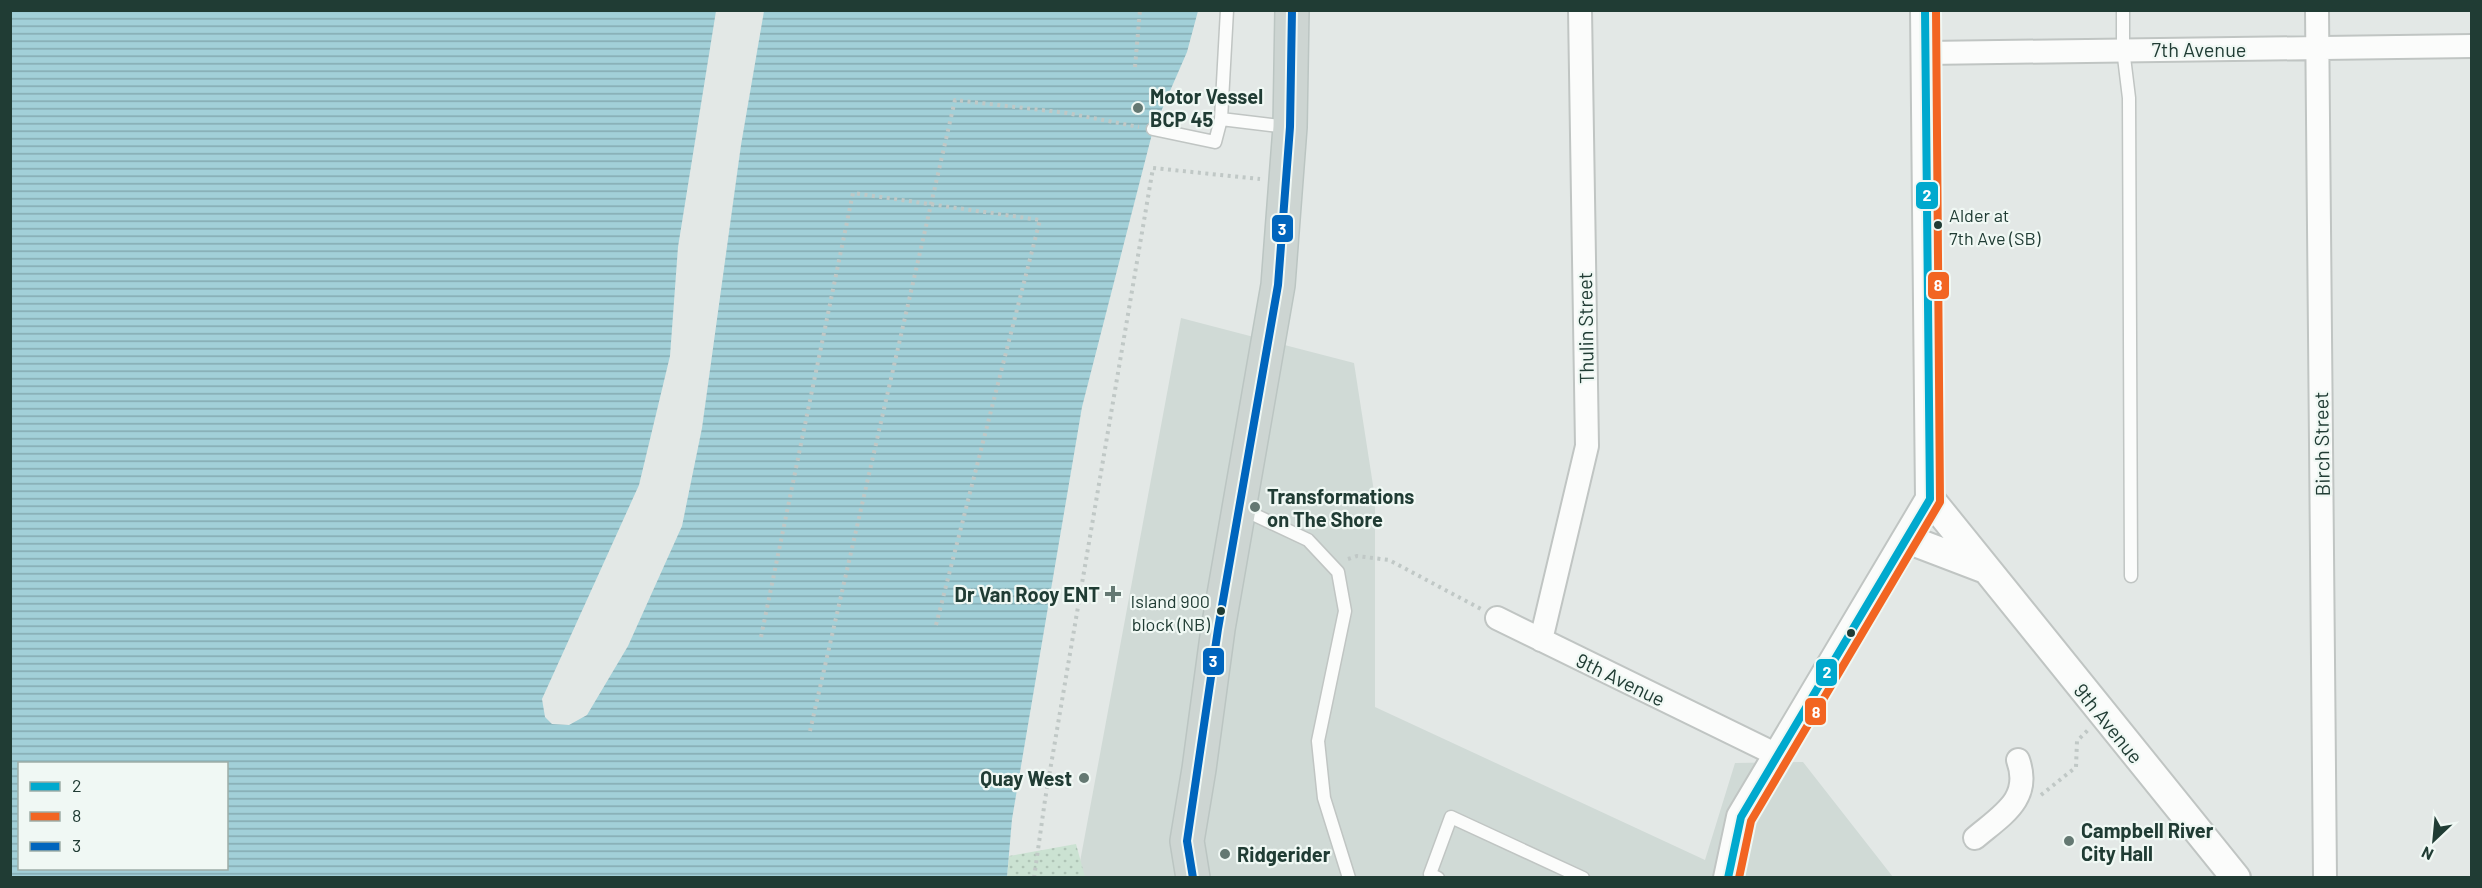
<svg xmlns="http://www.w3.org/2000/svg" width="2482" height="888" viewBox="0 0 2482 888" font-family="Barlow,sans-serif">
	<defs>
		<pattern id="park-dots" width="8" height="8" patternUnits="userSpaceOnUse" patternTransform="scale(1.5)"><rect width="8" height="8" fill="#cbe2d2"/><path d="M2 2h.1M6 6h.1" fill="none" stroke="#aec3b5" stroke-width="1.8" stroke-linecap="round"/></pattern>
		<pattern id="water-rules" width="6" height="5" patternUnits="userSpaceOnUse" patternTransform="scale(1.5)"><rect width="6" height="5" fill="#a2d0d8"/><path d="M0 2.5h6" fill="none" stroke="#84aab0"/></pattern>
	</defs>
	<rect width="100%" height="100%" fill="#e3e8e6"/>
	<path fill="#d0dad6" d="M1181 318 1354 363 1375 498V707L1705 860 1735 763 1803 762 1893 877 1077 878Z"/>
	<path fill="url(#park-dots)" d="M1076 844 1085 877 1007 878 1009 856Z"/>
	<path fill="url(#water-rules)" fill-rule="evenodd" d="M10 11H716L678 247 670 356 639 485 542 699 545 717 552 724 569 725 587 715 628 646 682 526 702 428 741 145 764 11H1198L1187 52 1153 130 1082 407 1012 819 1007 877H11ZM20 764H226V868H20Z"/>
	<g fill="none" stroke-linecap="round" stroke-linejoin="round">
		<defs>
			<path id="service" d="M1227 10 1221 119 1288 127
				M2123 10V49L2129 98 2131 576
				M1153 129 1215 142 1221 119
				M1242 509 1308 540 1338 572 1345 611 1318 741 1324 798 1349 878
				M1438 878 1430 874 1451 817 1583 878"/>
			<path id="minor" d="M2317 10 2325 878
				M1926 53 2472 46
				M1497 618 1777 755
				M1541 640 1587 446 1580 10
				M1975 838C2002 815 2032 799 2018 760"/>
			<path id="tertiary" d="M1930 499 2236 878
				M1907 539 1983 568
				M1728 878 1741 817 1930 499 1925 10"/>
			<path id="primary" d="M1193 878 1187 841 1199 769 1218 629 1278 285 1290 127 1292 10"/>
		</defs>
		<use href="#service" stroke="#c0c5c3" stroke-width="15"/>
		<use href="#minor" stroke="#c0c5c3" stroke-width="26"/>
		<use href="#tertiary" stroke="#c0c5c3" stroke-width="32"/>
		<use href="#primary" stroke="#bbc5c2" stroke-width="36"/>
		<path stroke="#c0c8c6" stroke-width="4" stroke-dasharray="3 4.5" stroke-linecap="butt" d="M1135 67 1140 10
			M1348 559 1357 556 1389 560 1481 609
			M761 637 853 193 1040 220 935 629
			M810 731 955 100 1067 113 1139 127
			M2041 795 2076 767 2077 741 2088 730
			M1034 878 1045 800 1153 168 1260 179"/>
		<use href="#service" stroke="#fbfcfb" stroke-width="12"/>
		<use href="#minor" stroke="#fbfcfb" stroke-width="22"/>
		<use href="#tertiary" stroke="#fbfcfb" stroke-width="28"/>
		<use href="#primary" stroke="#cdd5d2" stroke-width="33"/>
		<defs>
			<path id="bus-1" d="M1728 878 1741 817 1930 499 1925 10"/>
			<path id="bus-2" d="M1739 878 1751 821 1940 502 1936 10"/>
			<path id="bus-3" d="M1193 878 1187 841 1218 629 1278 285 1290 127 1292 10"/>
		</defs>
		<use href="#bus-1" stroke="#f0f8f4" stroke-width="12"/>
		<use href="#bus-2" stroke="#f0f8f4" stroke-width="12"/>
		<use href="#bus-3" stroke="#f0f8f4" stroke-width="12"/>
		<use href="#bus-1" stroke="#00a9ce" stroke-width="8"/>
		<use href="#bus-2" stroke="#f26522" stroke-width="8"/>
		<use href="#bus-3" stroke="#0065bd" stroke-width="8"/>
	</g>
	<g fill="#647872" stroke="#f0f8f4" stroke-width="2">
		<circle cx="1138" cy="108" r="6"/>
		<circle cx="1255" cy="507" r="6"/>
		<path d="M1110 585h6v6h6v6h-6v6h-6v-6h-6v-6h6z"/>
		<circle cx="1084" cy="778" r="6"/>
		<circle cx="2069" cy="841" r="6"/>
		<circle cx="1225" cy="854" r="6"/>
	</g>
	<g fill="#203c34" stroke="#f0f8f4" stroke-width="2">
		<circle cx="1938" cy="225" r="5"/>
		<circle cx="1221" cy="611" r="5"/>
		<circle cx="1851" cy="633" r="5"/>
	</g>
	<g text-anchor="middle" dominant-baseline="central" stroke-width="4.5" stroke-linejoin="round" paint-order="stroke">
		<g font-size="18" fill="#203c34" stroke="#f0f8f4" text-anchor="start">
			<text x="1949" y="215">Alder at<tspan x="1949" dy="23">7th Ave (SB)</tspan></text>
			<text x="1210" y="601" text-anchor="end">Island 900<tspan x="1210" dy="23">block (NB)</tspan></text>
		</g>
		<g font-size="20" fill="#203c34" stroke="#f0f8f4">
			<text x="2199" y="49">7th Avenue</text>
			<text transform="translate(1585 328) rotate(-91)">Thulin Street</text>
			<text transform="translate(2321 444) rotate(-91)">Birch Street</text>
			<text transform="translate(1621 679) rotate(26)">9th Avenue</text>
			<text transform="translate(2109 723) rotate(51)">9th Avenue</text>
		</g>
		<g font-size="20" font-weight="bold" fill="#203c34" stroke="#f0f8f4" text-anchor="start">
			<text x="1150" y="96">Motor Vessel<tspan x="1150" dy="23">BCP 45</tspan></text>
			<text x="1267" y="496">Transformations<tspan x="1267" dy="23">on The Shore</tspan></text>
			<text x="1100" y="594" text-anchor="end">Dr Van Rooy ENT</text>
			<text x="1072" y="778" text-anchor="end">Quay West</text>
			<text x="2081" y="830">Campbell River<tspan x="2081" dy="23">City Hall</tspan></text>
			<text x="1237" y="854">Ridgerider</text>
		</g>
	</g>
	<g stroke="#f0f8f4" stroke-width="2">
		<rect x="1915" y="181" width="24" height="29" rx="6" fill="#00a9ce"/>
		<rect x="1271" y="214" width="23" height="29" rx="6" fill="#0065bd"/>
		<rect x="1927" y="271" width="23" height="29" rx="6" fill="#f26522"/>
		<rect x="1202" y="647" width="23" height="29" rx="6" fill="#0065bd"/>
		<rect x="1815" y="658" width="23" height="29" rx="6" fill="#00a9ce"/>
		<rect x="1804" y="697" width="23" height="29" rx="6" fill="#f26522"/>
	</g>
	<g font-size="16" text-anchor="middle" font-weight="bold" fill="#fff">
		<text x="1927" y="201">2</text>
		<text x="1282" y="235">3</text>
		<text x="1938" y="291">8</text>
		<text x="1213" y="667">3</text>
		<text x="1827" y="678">2</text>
		<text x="1816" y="718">8</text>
	</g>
	<rect width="2482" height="888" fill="none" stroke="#203c34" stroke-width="24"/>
	<rect x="18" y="762" width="210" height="108" fill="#f0f8f4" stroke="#9dada7" stroke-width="1.5"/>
	<rect x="30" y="782" width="30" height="9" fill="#00a9ce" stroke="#9dada7" stroke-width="1.5"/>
	<text x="72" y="792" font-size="18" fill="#203c34">2</text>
	<rect x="30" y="812" width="30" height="9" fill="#f26522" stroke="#9dada7" stroke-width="1.5"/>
	<text x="72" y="822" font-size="18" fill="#203c34">8</text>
	<rect x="30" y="842" width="30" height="9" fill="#0065bd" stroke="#9dada7" stroke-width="1.5"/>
	<text x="72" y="852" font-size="18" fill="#203c34">3</text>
	<g transform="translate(2434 840) rotate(206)" stroke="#f0f8f4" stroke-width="4.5" paint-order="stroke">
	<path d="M0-4.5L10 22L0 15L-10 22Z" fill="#203c34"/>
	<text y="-9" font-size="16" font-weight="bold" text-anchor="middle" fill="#203c34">N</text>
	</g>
</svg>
